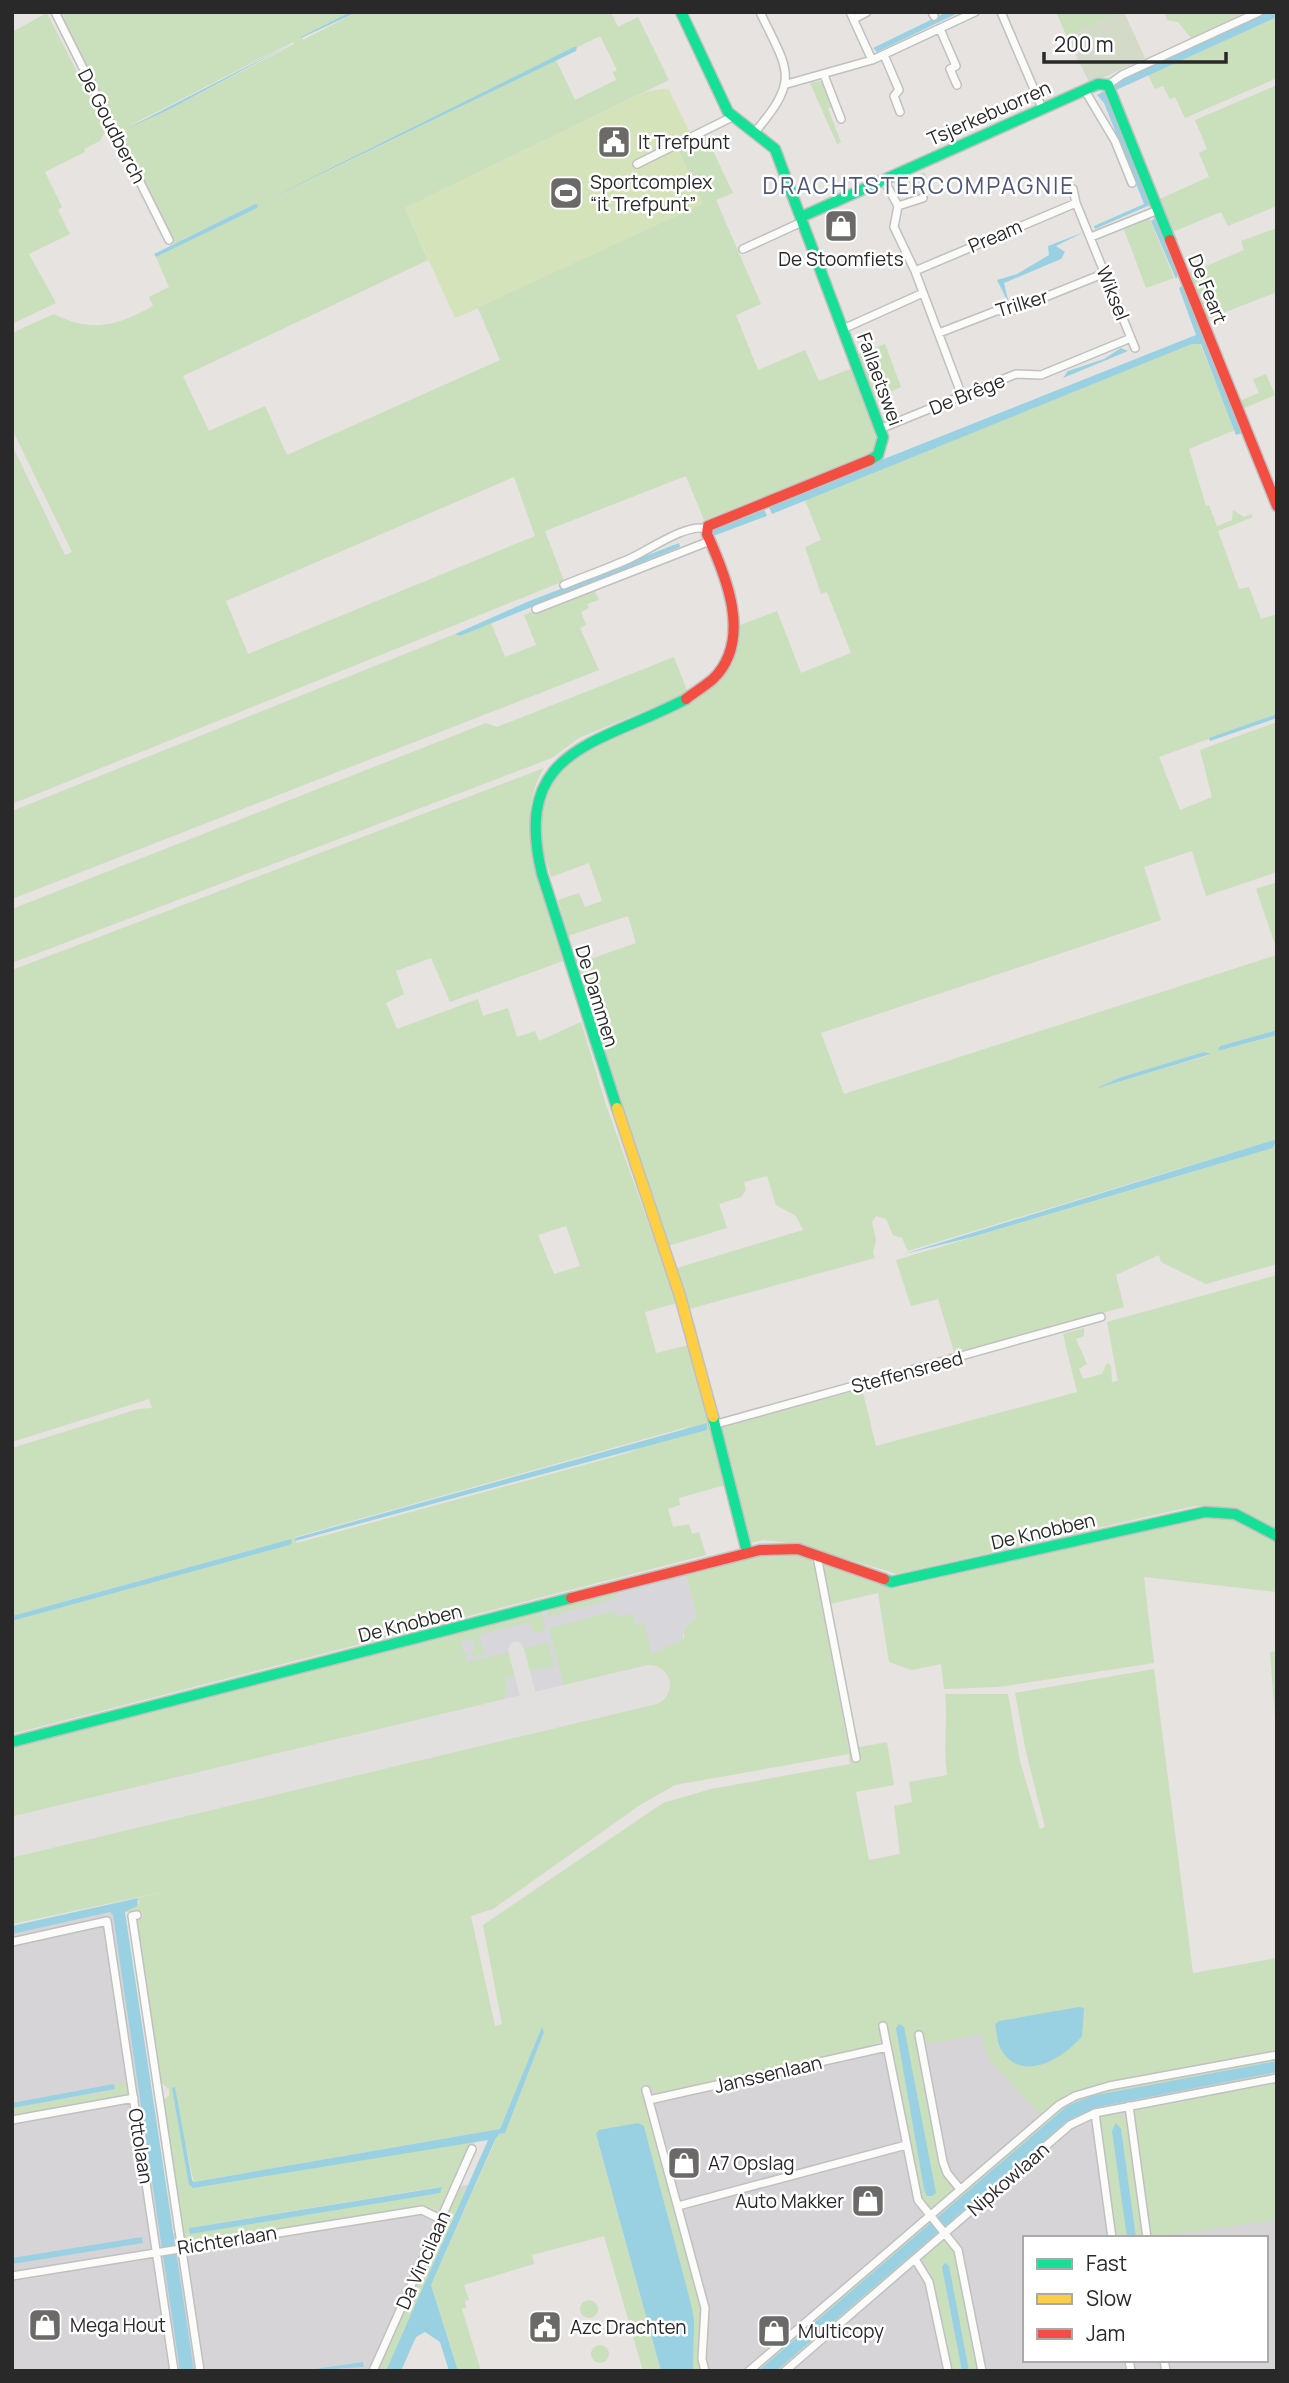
<svg xmlns="http://www.w3.org/2000/svg" width="1289" height="2383" viewBox="0 0 1289 2383" font-family="Manrope,sans-serif">
	<rect width="100%" height="100%" fill="#e6e3e0"/>
	<path fill="#d7d4d7" fill-rule="evenodd" d="M119 1907 167 2235 473 2184 393 2371H12V1930Z
		M885 2019 1277 2052V2371H693L645 2080ZM1025 2238H1266V2360H1025Z"/>
	<path fill="#d7d7db" d="M686 1575 697 1617 684 1629 671 1735 12 1924V1751Z"/>
	<path fill="#cadfbb" fill-rule="evenodd" d="M59 12H350L302 37 303 40 357 12H611L618 27 638 17 669 80 405 208 428 260 183 376 209 431 265 406 287 455 500 360 478 308 462 315 657 157 705 134 733 193 716 200 761 304 736 315 758 370 805 350 819 381 853 368C860 388 889 440 869 455L704 520 686 476 545 531 564 581 12 804V445L65 555 72 552 12 429V333L54 314C92 333 117 326 153 306L149 297 169 287 156 257 258 207 255 204 174 244ZM600 36 617 70 613 72 616 80 575 100 556 60 265 202ZM293 42 294 44 170 109 127 127ZM514 477 535 536 248 654 226 601Z
		M1056 12H1121L1067 37Z
		M1164 12H1247L1191 38 1178 22 1167 20Z
		M47 13 106 129 100 141 84 149 85 152 45 172 62 207 58 210 70 234 29 254 56 303 12 324V32Z
		M1277 17V78L1185 118 1175 97 1170 99 1163 86 1155 89 1148 75Z
		M822 81 832 106 828 109 841 142 837 144 810 83Z
		M1277 85V206L1228 226 1221 212 1170 233 1157 200 1209 177 1199 153 1207 149 1195 120Z
		M924 172 932 190 915 198 907 179Z
		M1149 217 1174 278 1146 288 1123 227Z
		M1277 228V292L1205 320 1187 274 1244 250 1241 241Z
		M885 344 901 387 873 399 856 355Z
		M1192 344H1200L1235 430 1189 449 1206 506 1209 505 1217 526 1232 520 1233 510 1244 517 1251 514 1253 517 1218 531 1239 589 1249 587 1261 619 1277 614V714L1159 757 1180 810 1212 797 1200 750 1277 722V872L1206 896 1192 851 1144 867 1161 920 821 1033 844 1094 1277 955V1030L1220 1046 1218 1051 1277 1035V1139L908 1251 902 1238 893 1235 886 1219 876 1216 872 1222 876 1240 873 1252 875 1258 689 1309 677 1268 803 1230 796 1216 776 1205 767 1176 744 1182 746 1190 741 1197 719 1204 727 1228 668 1246 614 1095 576 964 636 943 628 916 568 936 558 900 579 893 585 907 602 901 589 863 551 877C547 862 541 846 540 830 536 700 731 752 740 625L777 611 801 673 851 653 827 592 821 594 805 547 821 540 805 500ZM1204 1052 1210 1055 1098 1088Z
		M1266 374 1275 395 1242 409 1239 401 1259 393 1253 379Z
		M593 587 599 600 587 604 589 608 581 612 586 625 580 628 599 670 12 899V811L455 634 460 636 491 623 505 657 536 645 524 615Z
		M674 657 688 693 579 738 552 758 12 963V909L486 723 497 727Z
		M544 768C510 823 547 903 563 961L450 1002 431 958 396 971 404 994 386 1003 397 1029 478 999 483 1016 508 1008 517 1037 535 1031 539 1041 581 1022 606 1105 677 1303 645 1312 656 1353 689 1345 725 1485 679 1498 680 1505 668 1509 673 1527 689 1524 692 1534 699 1532 706 1555 12 1734V1621L292 1543 291 1539 12 1616V1448L138 1409 152 1408 149 1399 12 1442V970ZM566 1226 580 1266 554 1274 538 1235ZM691 1426 628 1453 297 1543 295 1541V1537Z
		M1277 882V950L1256 889Z
		M1277 1143V1264L1206 1284 1161 1262 1159 1255 1116 1275 1124 1307 955 1355 938 1299 911 1306 896 1260 1273 1148Z
		M1277 1275V1530L1232 1508 1194 1506 897 1574 798 1544 763 1540 750 1543 720 1427 862 1389 876 1446 1077 1392 1063 1334 1084 1328V1336L1076 1339 1087 1364 1079 1369 1083 1379 1102 1374 1107 1363 1111 1366 1112 1382 1118 1381 1107 1322Z
		M1230 1516 1277 1539V1592L1144 1577 1154 1663 998 1687 944 1689 941 1664 912 1670 889 1662 878 1593 830 1604 823 1568 825 1564 901 1587 1175 1521Z
		M790 1553 809 1558 814 1564 849 1749 887 1742 894 1785 856 1792 869 1860 900 1854 894 1806 912 1802 909 1782 947 1775C943 1747 948 1721 945 1694H1008L1020 1761 1040 1829 1045 1827 1026 1752 1015 1693 1154 1669 1193 1973 1277 1958V2052L1095 2086 1067 2095 1041 2116 988 2058 981 2034 924 2045 916 2034 941 2167 952 2187 949 2195 930 2207 921 2202 884 2023 878 2024 881 2043 876 2046 660 2095 650 2087 645 2088 701 2304 702 2371 693 2370 691 2304 644 2126 596 2134 661 2371H643L604 2236 532 2255 534 2264 464 2285 469 2300 465 2301 466 2308 462 2309 481 2371H458L431 2285 544 2032 542 2028 500 2129 194 2182 173 2091 190 2187 474 2141 476 2148 470 2147 439 2210 412 2207 192 2244 184 2241 162 2102 169 2095V2089L159 2081 136 1921 143 1916 142 1912H125L139 1903 138 1898 163 1892 12 1924V1849L569 1718 570 1714 652 1694 648 1676 566 1695 549 1628 614 1611 616 1617 635 1614 634 1625 644 1624 652 1654 684 1638V1629L697 1617 686 1575 762 1554ZM849 1754 850 1764 711 1789 663 1803 483 1925 502 2024 495 2026 471 1916 493 1909 640 1805 675 1785ZM1079 2008 1003 2052 995 2024 1000 2021ZM902 2025 935 2187 924 2189 896 2028ZM439 2187H442L189 2229V2228Z
		M617 1591 616 1598 547 1617 548 1607Z
		M541 1611 546 1630 533 1633 530 1622 478 1635 485 1654 472 1656 471 1651 475 1650 472 1639 461 1641 463 1653 468 1652 465 1662 515 1651 521 1674 506 1678 508 1691 498 1707 12 1823V1745Z
		M548 1642 554 1666 524 1673 518 1650Z
		M1277 1651V1745L1270 1652Z
		M1277 2058V2061L1091 2096 1067 2106 938 2216 937 2213 1058 2108 1088 2093Z
		M1277 2072V2076L1084 2115 949 2226 945 2225 1055 2131 1083 2111Z
		M1277 2081V2220L1153 2237 1149 2234 1135 2110Z
		M128 2082 129 2090 123 2096 12 2117V2108L115 2090 114 2084Z
		M1119 2112 1127 2121 1144 2238H1136L1121 2129 1112 2131 1127 2238H1116L1099 2119 1103 2115Z
		M458 2189 467 2190 386 2371H377Z
		M927 2221 929 2224 758 2371H753Z
		M936 2233 937 2237 781 2371H776Z
		M947 2241 954 2247 980 2371H969L947 2264 942 2267 962 2371H950L932 2276 923 2261C924 2251 937 2241 947 2241Z
		M580 2309a9 9 0 1 1 18 0a9 9 0 1 1-18 0Z
		M591 2354a9 9 0 1 1 18 0a9 9 0 1 1-18 0Z"/>
	<path fill="#d3dac8" d="M1121 12H1124L1145 58 1090 84 1067 37Z"/>
	<path fill="#d4e3ba" d="M663 89 669 90 691 135 656 158 678 148 703 204 455 318 405 208 645 92Z"/>
	<path fill="#99d1e2" d="M350 12H357L301 38V37Z
		M947 12H960L877 52 873 48Z
		M1267 12H1277V17L1114 91 1111 83Z
		M295 42 170 109 126 129Z
		M574 47H577L576 51 265 201Z
		M1106 90 1150 205 1095 229 1094 226 1144 204 1104 103 1097 95Z
		M255 204 258 205 257 208 156 257 154 254Z
		M1156 218 1178 275 1176 279 1151 221Z
		M1084 232 1056 246 1065 252 1061 259 1004 283 1009 304 997 280 1017 274 1049 255 1048 246Z
		M1182 286 1242 433 1236 435 1201 344H1192L772 514 768 505 1196 335 1179 288Z
		M1121 348 1128 351 1063 378 1068 371 1104 359Z
		M763 507 767 516 713 536V526Z
		M679 543 680 547 460 636 455 634 527 602Z
		M1277 714V718L1210 741 1209 738Z
		M1277 1030V1035L1218 1051 1220 1046Z
		M1204 1052 1211 1054 1095 1089 1119 1078Z
		M1277 1139 1273 1148 972 1237 904 1254Z
		M707 1423V1430L295 1541V1538Z
		M291 1539 292 1543 289 1545 12 1621V1616Z
		M138 1898 137 1906 125 1912 194 2371H180L113 1915 110 1912 12 1934V1926Z
		M1079 2007 1084 2008 1082 2036C1065 2057 1023 2084 1002 2051 997 2044 997 2033 995 2024L999 2021Z
		M899 2024 904 2027 936 2193 932 2196H927L924 2189 896 2028Z
		M542 2027 544 2032 505 2133 499 2134 495 2140 431 2285 458 2371H449L440 2342 425 2332 416 2337 401 2371H386L488 2140 193 2188 189 2185 172 2088 175 2087 192 2180 194 2182 500 2129Z
		M1277 2061V2072L1098 2107 1069 2120 776 2371H758L1067 2106 1091 2096Z
		M114 2084 115 2089 12 2108V2103Z
		M638 2123 644 2126 691 2304 694 2320 693 2371H661L596 2134 599 2130Z
		M1116 2123 1121 2129 1136 2238H1127L1112 2131Z
		M442 2187 440 2193 190 2234 189 2228Z
		M142 2237 143 2243 12 2264V2258Z
		M945 2263 949 2266 969 2371H962L942 2267Z
		M363 2362 364 2367 301 2371Z"/>
	<g fill="none" stroke-linecap="round" stroke-linejoin="round">
		<path stroke="#e2e0df" stroke-width="16" d="M516 1650 533 1714"/>
		<path stroke="#e2e0df" stroke-width="40" d="M12 1837 650 1685"/>
		<defs>
			<path id="street" d="M55 12 169 240
				M850 12 872 60
				M932 12 934 16
				M1001 12 1042 108
				M854 19 867 12
				M940 29 956 66 950 69 957 85
				M884 55 899 90 894 96 900 112
				M824 75 841 119
				M787 84 872 60 975 12
				M1108 85 1122 75 1259 12
				M1084 89 1115 141 1132 183
				M755 132C801 78 788 71 760 12
				M637 164 732 117
				M884 180 898 206 923 198
				M1073 189 1076 203 1135 348
				M898 206 894 227 915 271 962 396
				M1091 237 1158 210
				M743 249 802 222
				M915 271 1076 203
				M843 329 923 293
				M939 333 996 311 1013 310 1105 273
				M882 428 1016 374 1041 375 1131 338
				M564 585C586 576 609 568 631 558 649 550 688 522 707 529
				M536 609 710 541
				M713 1425 1101 1317
				M817 1556 856 1758
				M137 1915 132 1916 200 2371
				M12 1942 107 1921 174 2371
				M883 2026 918 2200 958 2250 982 2371
				M919 2035 943 2162 947 2173 960 2189
				M646 2090 705 2308 702 2359 705 2371
				M649 2100 887 2047
				M1129 2106 1147 2238
				M1095 2113 1112 2238
				M12 2120 134 2098
				M678 2206 906 2145
				M915 2259 929 2282 948 2371
				M12 2276 422 2210 440 2219
				M1129 2360 1131 2371
				M1164 2360 1166 2371
				M373 2371 472 2149
				M749 2371 1059 2105 1075 2096 1109 2086 1277 2055
				M785 2371 1070 2125 1095 2113 1277 2078"/>
			<path id="fast" d="M681 12 728 112 775 149 883 437 878 455 870 460
				M801 217 1098 84 1108 85 1170 240
				M617 1108 542 874C511 747 599 745 686 699
				M713 1417 747 1552
				M884 1579 891 1582 1205 1512 1235 1514 1277 1536
				M12 1742 571 1598"/>
			<path id="slow" d="M617 1108 680 1296 713 1417"/>
			<path id="jam" d="M1170 240 1277 506
				M686 699C695 692 705 686 713 679 753 640 726 576 707 534L708 526 870 460
				M571 1598 760 1550 798 1549 884 1579"/>
		</defs>
		<use href="#street" stroke="#c1c0c1" stroke-width="10"/>
		<use href="#fast" stroke="#c1c0c1" stroke-width="13"/>
		<use href="#slow" stroke="#c1c0c1" stroke-width="13"/>
		<use href="#jam" stroke="#c1c0c1" stroke-width="13"/>
		<use href="#street" stroke="#fbfbfa" stroke-width="7"/>
		<use href="#fast" stroke="#16e098" stroke-width="10"/>
		<use href="#slow" stroke="#ffcf43" stroke-width="10"/>
		<use href="#jam" stroke="#f24e42" stroke-width="10"/>
	</g>
	<defs>
		<symbol id="civic-square" viewBox="-11 -11 22 22"><rect x="-9" y="-9" width="18" height="18" rx="4" fill="#6b6a69" stroke="#fff"/><path d="M-.6-6.5H3V-4.5H.6V-3L4-1V1h2V6H-6V1h2V-1L-.6-3ZM-1.2 2.5V6h2.4V2.5Z" fill="#fff"/></symbol>
		<symbol id="stadium-square" viewBox="-11 -11 22 22"><rect x="-9" y="-9" width="18" height="18" rx="4" fill="#6b6a69" stroke="#fff"/><path d="M0-5a6.5 5 0 1 0 0 10a6.5 5 0 1 0 0-10ZM-3.5-1.8h7v3.6h-7Z" fill="#fff"/></symbol>
		<symbol id="shop-square" viewBox="-11 -11 22 22"><rect x="-9" y="-9" width="18" height="18" rx="4" fill="#6b6a69" stroke="#fff"/><path d="M-5-2.5h2.3a2.7 3.5 0 0 1 5.4 0H5L5.5 6h-11ZM-1.5-2.5h3a1.5 2.3 0 0 0-3 0Z" fill="#fff"/></symbol>
	</defs>
	<g fill-rule="evenodd">
		<use href="#civic-square" x="595" y="123" width="38" height="38"/>
		<use href="#stadium-square" x="547" y="174" width="38" height="38"/>
		<use href="#shop-square" x="822" y="207" width="38" height="38"/>
		<use href="#shop-square" x="665" y="2144" width="38" height="38"/>
		<use href="#shop-square" x="849" y="2182" width="38" height="38"/>
		<use href="#shop-square" x="26" y="2306" width="38" height="38"/>
		<use href="#civic-square" x="526" y="2308" width="38" height="38"/>
		<use href="#shop-square" x="755" y="2312" width="38" height="38"/>
	</g>
	<g text-anchor="middle" dominant-baseline="central" stroke-width="5" stroke-linejoin="round" paint-order="stroke">
		<g font-size="19" fill="#292929" stroke="#fff">
			<text transform="translate(989 113) rotate(-24)">Tsjerkebuorren</text>
			<text transform="translate(112 126) rotate(63)">De Goudberch</text>
			<text transform="translate(995 236) rotate(-23)">Pream</text>
			<text transform="translate(1208 289) rotate(68)">De Feart</text>
			<text transform="translate(1113 293) rotate(68)">Wiksel</text>
			<text transform="translate(1022 303) rotate(-17)">Trilker</text>
			<text transform="translate(880 379) rotate(70)">Fallaetswei</text>
			<text transform="translate(967 394) rotate(-22)">De Brêge</text>
			<text transform="translate(597 996) rotate(73)">De Dammen</text>
			<text transform="translate(907 1372) rotate(-15)">Steffensreed</text>
			<text transform="translate(1043 1531) rotate(-13)">De Knobben</text>
			<text transform="translate(410 1623) rotate(-14)">De Knobben</text>
			<text transform="translate(768 2074) rotate(-13)">Janssenlaan</text>
			<text transform="translate(141 2146) rotate(81)">Ottolaan</text>
			<text transform="translate(1008 2179) rotate(-41)">Nipkowlaan</text>
			<text transform="translate(227 2240) rotate(-9)">Richterlaan</text>
			<text transform="translate(423 2260) rotate(-66)">Da Vincilaan</text>
		</g>
		<g font-size="19" fill="#292929" stroke="#fff" text-anchor="start">
			<text x="638" y="142">It Trefpunt</text>
			<text x="590" y="182">Sportcomplex<tspan x="590" dy="22">“it Trefpunt”</tspan></text>
			<text x="841" y="259" text-anchor="middle">De Stoomfiets</text>
			<text x="708" y="2163">A7 Opslag</text>
			<text x="844" y="2201" text-anchor="end">Auto Makker</text>
			<text x="70" y="2325">Mega Hout</text>
			<text x="570" y="2327">Azc Drachten</text>
			<text x="798" y="2331">Multicopy</text>
		</g>
		<g font-size="23" letter-spacing="2" fill="#4e5676" stroke="#fff">
			<text x="919" y="185">DRACHTSTERCOMPAGNIE</text>
		</g>
	</g>
	<rect width="1289" height="2383" fill="none" stroke="#292929" stroke-width="28"/>
	<rect x="1023" y="2236" width="245" height="126" fill="#ffffff" stroke="#a9a9a9" stroke-width="2"/>
	<rect x="1037" y="2259" width="35" height="10" fill="#16e098" stroke="#a9a9a9" stroke-width="2"/>
	<text x="1086" y="2271" font-size="21" fill="#292929">Fast</text>
	<rect x="1037" y="2294" width="35" height="10" fill="#ffcf43" stroke="#a9a9a9" stroke-width="2"/>
	<text x="1086" y="2306" font-size="21" fill="#292929">Slow</text>
	<rect x="1037" y="2329" width="35" height="10" fill="#f24e42" stroke="#a9a9a9" stroke-width="2"/>
	<text x="1086" y="2341" font-size="21" fill="#292929">Jam</text>
	<path d="M1044 52v10h182v-10" fill="none" stroke="#292929" stroke-width="3.5"/>
	<text x="1054" y="52" font-size="21" fill="#292929" stroke="#ffffff" stroke-width="5" paint-order="stroke">200 m</text>
</svg>
